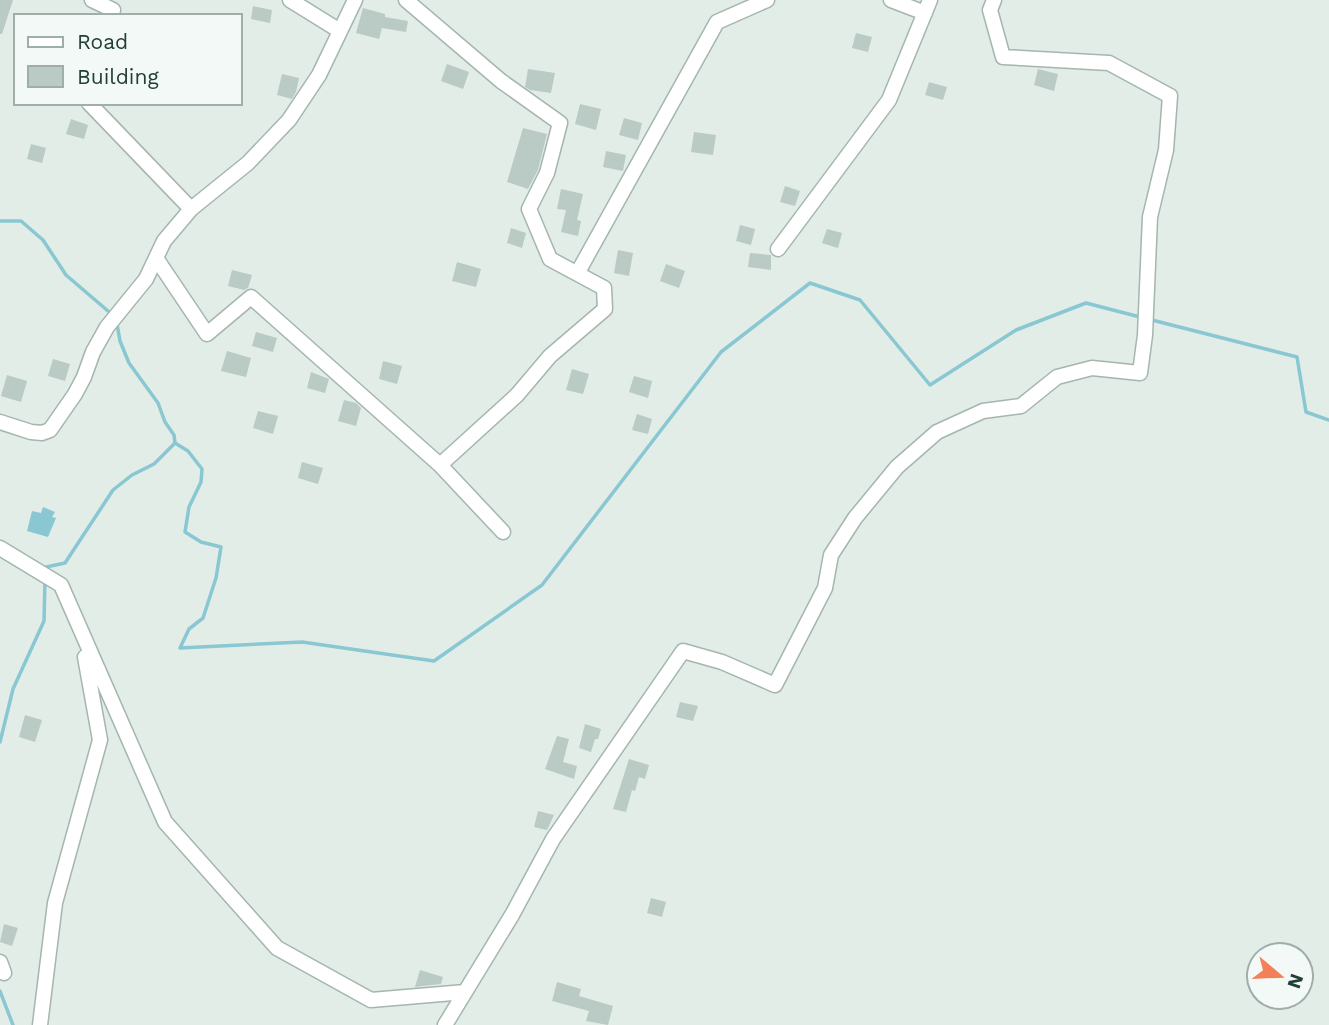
<svg xmlns="http://www.w3.org/2000/svg" width="1329" height="1025" viewBox="0 0 1329 1025" font-family="'Work Sans',sans-serif">
	<rect width="100%" height="100%" fill="#e2ede8"/>
	<path fill="#89c7d2" d="M43 507 55 512 52 517 56 518 48 537 27 531 32 511 41 513Z"/>
	<g fill="none" stroke-linecap="round" stroke-linejoin="round">
		<path stroke="#89c7d2" stroke-width="3.5" d="M0 221H21L43 240 66 275 108 311
			M1148 319 1297 357 1306 412 1329 420
			M117 324 120 341 129 363 158 403 165 422 174 435 175 443 188 451 202 469 201 482 189 507 185 532 201 542 221 547 216 578 203 618 189 629 180 648 302 642 434 661 542 585 721 352 810 283 860 300 930 385 1016 330 1086 303 1140 317
			M46 569V567L65 563 113 490 132 475 154 464 175 443
			M0 742 13 689 44 621 45 580
			M0 991 13 1025"/>
	</g>
	<path fill="#bacac4" d="M0 0H13L2 34H0Z
		M253 6 272 10 270 23 251 19Z
		M363 8 385 14V17L408 21 406 32 382 28 379 39 356 33Z
		M856 33 872 37 868 52 852 48Z
		M447 64 469 72 463 89 441 81Z
		M528 69 555 73 551 93 530 90 525 87Z
		M1038 69 1058 74 1054 91 1034 85Z
		M282 74 299 78 296 92 292 99 277 95Z
		M929 82 947 87 943 100 925 95Z
		M580 104 601 109 596 130 575 124Z
		M624 118 642 123 638 140 619 135Z
		M71 119 88 125 84 139 66 134Z
		M523 128 547 134 538 170 528 189 507 182Z
		M694 132 716 135 713 155 691 152Z
		M31 144 46 148 42 163 27 159Z
		M606 151 626 155 623 171 603 167Z
		M785 186 800 191 795 206 780 202Z
		M561 189 583 194 577 220 581 221 578 236 561 232 566 210 557 209Z
		M740 225 755 229 751 245 736 241Z
		M511 228 526 233 522 248 507 243Z
		M827 229 842 233 838 248 822 243Z
		M618 250 633 253 629 276 614 273Z
		M750 253 771 255V270L748 267Z
		M457 262 481 269 476 287 452 281Z
		M666 264 685 271 679 288 660 281Z
		M232 270 252 275 248 288 244 290 228 286Z
		M256 332 277 338 273 352 252 346Z
		M227 351 251 358 246 377 221 371Z
		M53 359 70 364 65 381 48 376Z
		M383 361 402 366 397 384 379 379Z
		M572 369 589 374 583 394 566 390Z
		M311 372 329 379 325 393 307 388Z
		M7 375 27 381 21 402 1 396Z
		M634 376 652 381 648 398 629 392Z
		M344 400 356 403 361 408 356 426 338 421Z
		M258 411 278 416 273 434 253 428Z
		M637 414 652 419 648 434 632 430Z
		M302 462 323 468 318 484 298 478Z
		M680 702 698 706 693 721 676 717Z
		M25 715 42 720 35 742 19 737Z
		M585 724 601 729 598 739H595L591 752 579 748Z
		M557 736 569 739 563 762 577 766 574 779 545 769Z
		M629 759 649 765 645 779 639 777 635 791 632 790 626 812 613 809Z
		M538 811 554 815 547 830 534 827Z
		M651 898 666 902 662 917 647 913Z
		M4 924 18 928 12 946 0 942Z
		M420 970 443 977 441 984 415 987Z
		M557 982 581 989 579 996 613 1006 608 1025 586 1021 589 1011 552 1001Z"/>
	<g fill="none" stroke-linecap="round" stroke-linejoin="round">
		<defs>
			<path id="minor" d="M92 0 113 10 111 16
				M290 0 340 31
				M406 0 501 81 560 123 547 173 529 209 550 259 604 288 605 309 550 356 517 395 440 465 503 532
				M891 0 925 13
				M89 103 191 209
				M778 249 889 100 930 0
				M156 258 207 334 251 297 440 465
				M578 272 717 22 767 0
				M0 422 31 432 42 433 50 430 75 394 84 377 93 352 107 327 146 279 164 241 191 209 248 163 289 120 319 75 355 0
				M0 548 61 585 165 822 277 948 371 1000 465 992
				M0 962 4 973
				M40 1025 55 903 100 740 85 657
				M445 1025 512 915 553 839 683 651 722 662 775 685 825 588 831 555 855 518 897 467 937 432 983 411 1021 406 1057 377 1092 368 1140 373 1145 335 1150 217 1166 150 1170 96 1109 63 1003 57 990 10 994 0"/>
		</defs>
		<use href="#minor" stroke="#a5b5af" stroke-width="17"/>
		<use href="#minor" stroke="#fff" stroke-width="14"/>
	</g>
	<rect x="14" y="14" width="228" height="91" fill="#f3f9f6" stroke="#9faeaa" stroke-width="2"/>
	<rect x="28" y="37" width="35" height="10" fill="#ffffff" stroke="#9faeaa" stroke-width="2"/>
	<text x="77" y="49" font-size="21" fill="#223e37">Road</text>
	<rect x="28" y="66" width="35" height="21" fill="#bacac4" stroke="#9faeaa" stroke-width="2"/>
	<text x="77" y="84" font-size="21" fill="#223e37">Building</text>
	<g transform="translate(1280 976) rotate(109)"><circle r="33" fill="#f3f9f6" stroke="#9faeaa" stroke-width="2"/>
	<path d="M0-5L12 26L0 18L-12 26Z" fill="#f48059"/>
	<text y="-10" font-size="19" font-weight="bold" text-anchor="middle" fill="#223e37">N</text>
	</g>
</svg>
